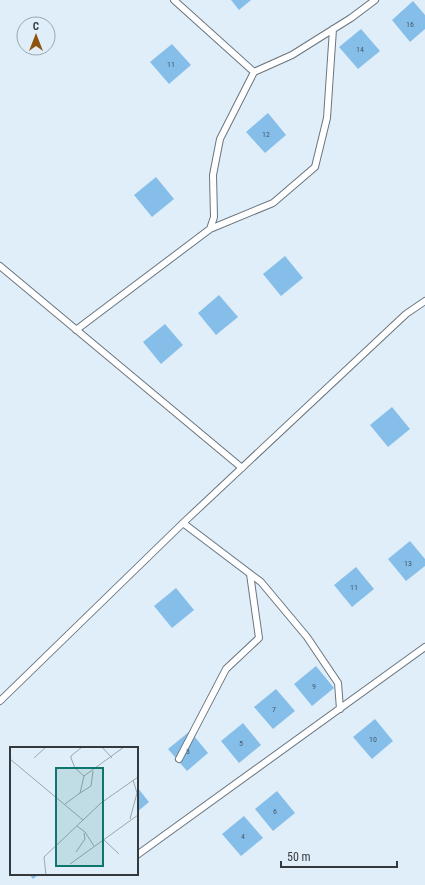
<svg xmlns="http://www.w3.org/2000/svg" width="425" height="885" viewBox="0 0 425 885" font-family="'Roboto Condensed',sans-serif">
	<rect width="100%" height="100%" fill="#e0eef9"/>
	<path fill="#86beea" d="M231 0H251L239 10Z
		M413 1 425 15V29L410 42 392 20Z
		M361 29 380 51 358 69 339 47Z
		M172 44 191 65 169 84 150 62Z
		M268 113 286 135 265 153 246 132Z
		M156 177 174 199 152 217 134 195Z
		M285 256 303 278 281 296 263 274Z
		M219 295 238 317 216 335 198 313Z
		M165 324 183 345 161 364 143 342Z
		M392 407 410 429 388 447 370 425Z
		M410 541 425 559V566L406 581 388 559Z
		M356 567 374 589 352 607 334 585Z
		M176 588 194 610 172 628 154 606Z
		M316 666 334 688 312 706 294 684Z
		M276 689 295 711 273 729 254 707Z
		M375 719 393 741 372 759 353 737Z
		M243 723 261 745 239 763 221 741Z
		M190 731 208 753 187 771 168 749Z
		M137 787 149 802 137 812Z
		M277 791 295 813 273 831 255 809Z
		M244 816 263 838 241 856 222 834Z
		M29 874H39L33 879Z"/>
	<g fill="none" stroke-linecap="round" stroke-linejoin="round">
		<defs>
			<path id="service" d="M174 0 254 72 292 55 351 18 375 0
				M210 229 273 203 315 167 327 118 333 29
				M0 266 242 468
				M76 330 210 229 214 217 213 175 220 139 254 72
				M183 523 261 582 307 637 338 683 340 709
				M0 701 183 523 406 314 425 301
				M179 759 226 669 259 638 250 574
				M137 855 425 647"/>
		</defs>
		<use href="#service" stroke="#69757f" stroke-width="8"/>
		<use href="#service" stroke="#fff" stroke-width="6"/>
	</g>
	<g text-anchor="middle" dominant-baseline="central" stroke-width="3" stroke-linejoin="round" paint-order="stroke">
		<g font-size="8" fill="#485a69">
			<text x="410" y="24">16</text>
			<text x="360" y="49">14</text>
			<text x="171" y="64">11</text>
			<text x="266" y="134">12</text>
			<text x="408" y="563">13</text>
			<text x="354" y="587">11</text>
			<text x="314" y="686">9</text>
			<text x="274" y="709">7</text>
			<text x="373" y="739">10</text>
			<text x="241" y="743">5</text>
			<text x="188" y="751">3</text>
			<text x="275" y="811">6</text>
			<text x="243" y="836">4</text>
		</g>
	</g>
	<g transform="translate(10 747)">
		<rect width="128" height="128" fill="#e0eef9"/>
		<path fill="none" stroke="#9ba6ae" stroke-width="1" d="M72 0 61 9V11L65 21 74 29 114 0M92 0 102 11M24 11 36 0M0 12 73 73M70 46 81 39 83 24M55 57 70 46 74 29M120 72 127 46 123 33M67 79 75 85 84 99M93 92 109 107M66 105 75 92 74 86M60 117 128 68M36 128 34 110 91 56 128 30"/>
		<path fill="#0f766e" fill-opacity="0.15" stroke="#0f766e" stroke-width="2" d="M46 21H93V119H46Z"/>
		<rect width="128" height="128" fill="none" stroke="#34393e" stroke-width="2"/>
	</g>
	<g transform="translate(36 36)"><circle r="19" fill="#e0eef9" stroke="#9ba6ae"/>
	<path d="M0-3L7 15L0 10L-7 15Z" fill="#8e5310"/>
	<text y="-6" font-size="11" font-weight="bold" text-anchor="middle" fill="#34393e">С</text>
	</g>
	<path d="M281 861v6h116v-6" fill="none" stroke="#34393e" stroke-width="2"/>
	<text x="287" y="861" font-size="12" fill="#34393e" stroke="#e0eef9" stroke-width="3" paint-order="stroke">50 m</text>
</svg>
